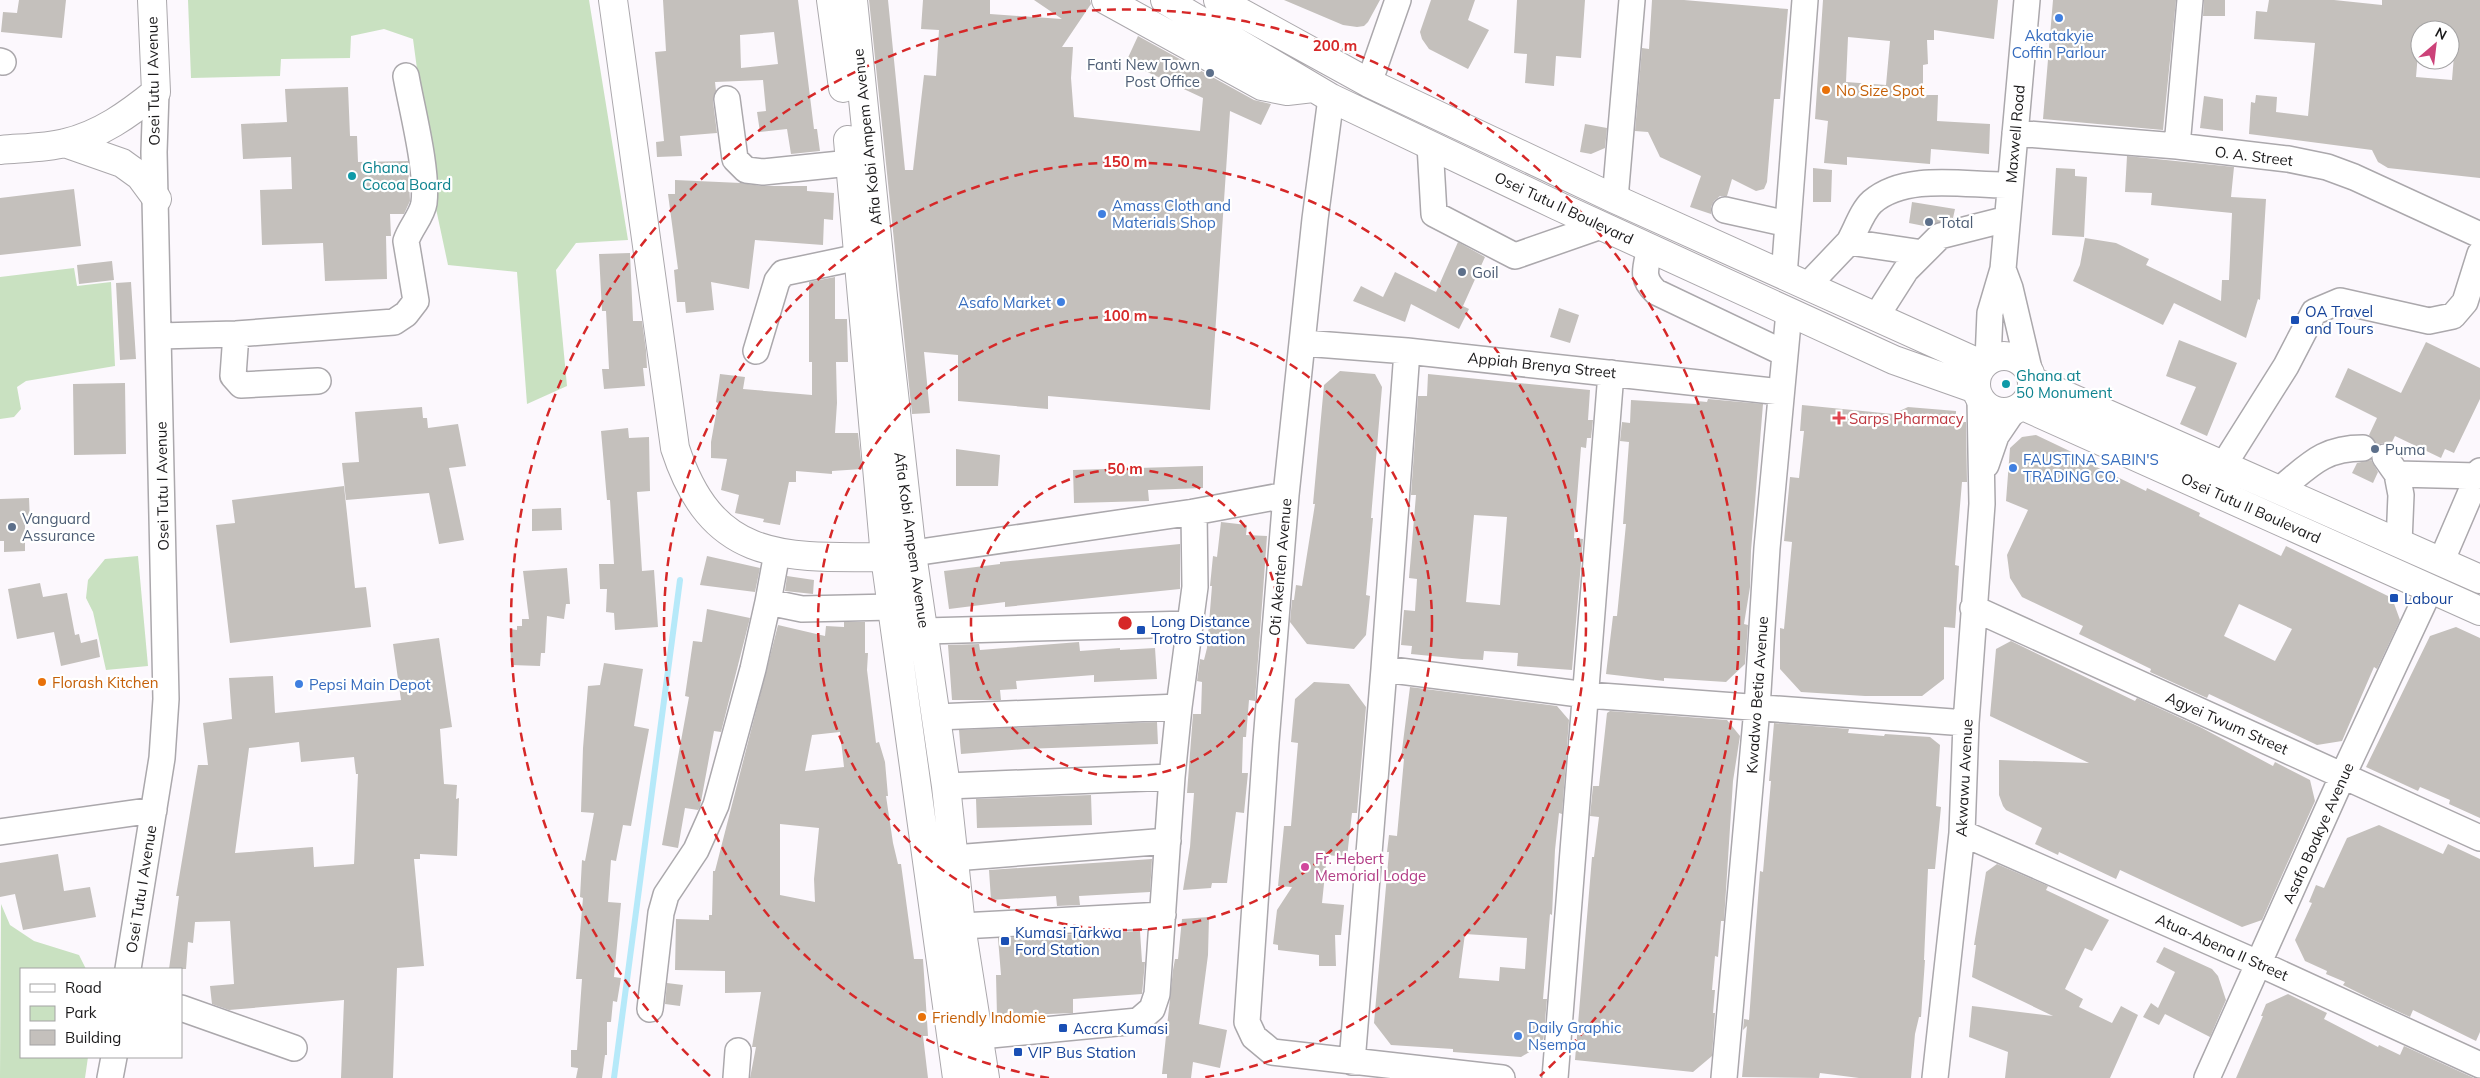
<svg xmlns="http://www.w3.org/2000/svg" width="2480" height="1078" viewBox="0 0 2480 1078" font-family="Mulish,sans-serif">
	<rect width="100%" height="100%" fill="#fcf8fd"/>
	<path fill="#c9e1c1" d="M188 0H589L628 240 576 243 556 270 567 386 527 404 517 272 448 265 435 204 413 39 384 29 351 36 350 58 281 59 280 76 191 78Z
		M74 268 77 286 111 282 115 366 26 381 17 387 21 409 14 417 0 419V277Z
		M138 556 148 666 106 670 93 612 86 598 88 580 105 559Z
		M1 904 10 925 34 941 79 955 86 969H21V1057H88L85 1078H0Z"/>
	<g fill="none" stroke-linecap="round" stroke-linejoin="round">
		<path stroke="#b6e9f9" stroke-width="6" d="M614 1078 680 580"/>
	</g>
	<path fill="#c4c0bc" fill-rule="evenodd" d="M19 0H66L62 38 1 32 3 12 17 13Z
		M663 0H798L814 129H817L820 151 791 154 787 129 760 132 757 112 766 111 763 80 715 82 716 91 713 101 717 133 680 136 682 156 657 157 656 142 664 141 655 52 666 51ZM774 32 778 64 741 68 740 35Z
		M869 0H888L905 170H913L924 75 936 76 939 30 921 29 923 0H990V14L1062 19 1034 0H1090L1091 4 1062 47H1073L1071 78 1074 117 1200 131 1203 98 1126 62 1138 36 1254 100 1271 104 1261 125 1230 111 1210 410 1048 396V409L958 401V355L924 352 930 413 912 414Z
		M1284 0H1380L1368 22 1364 26 1357 27 1343 25Z
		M1431 0H1475L1468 20 1489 30 1468 69 1429 49 1422 39 1420 32Z
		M1517 0H1585L1581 58 1556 56 1554 86 1525 83 1527 54 1514 53Z
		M1652 0H1684L1788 9 1780 99H1774L1767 182 1764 189 1756 191 1732 179 1727 196H1720L1714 201 1711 207V214L1690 207 1701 176 1660 157 1648 132 1635 131 1642 48 1649 49Z
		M1823 0H1998L1994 39 1934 30V40H1927L1928 64 1923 65V95H1938L1937 121 1990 124 1989 154 1931 149 1930 164 1847 157V165L1824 163 1828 121 1815 119ZM1848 37 1890 41 1886 85 1846 82Z
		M2053 0H2176L2163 130 2043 119Z
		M2204 0H2225V16H2203Z
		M2269 0H2334L2382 5V0H2480V178L2388 168 2378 162 2372 150 2249 134 2251 102 2255 103 2256 95 2277 97 2276 112 2308 116 2315 43 2254 39 2256 11 2267 12ZM2420 30H2450V43H2455L2452 80 2416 77Z
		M348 87 350 136H357L358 162 408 161 410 201 404 214H390L391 236H386L387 279 325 281 323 243 262 245 260 190 292 189 291 157 243 159 241 124 287 122 285 89Z
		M2204 96 2223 99V131L2200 128Z
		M1585 124 1607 128 1605 148 1591 154 1580 152Z
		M2127 156 2234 167 2231 197 2266 199 2260 300 2258 299 2246 338 2174 303 2163 325 2073 281 2080 265 2085 238 2116 243 2149 259 2146 265 2221 301 2222 280H2229L2232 213 2151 205 2152 193 2125 192Z
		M1813 168 1832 170 1831 202H1813Z
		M2056 168 2075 169V176L2087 177 2084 237 2052 235Z
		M675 180 741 183 762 186H807V191L834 193 833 220 824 219 823 245 755 240 749 289 711 282 714 310 686 313 685 302H677L674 270 678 269 668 194H675Z
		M74 189 81 246 0 255V198Z
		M1912 202 1955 209 1953 218 1929 227 1909 223Z
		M1458 242 1485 257 1463 306 1469 309 1459 329 1411 304 1405 322 1353 301 1361 286 1383 297 1395 272 1436 292Z
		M630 253 633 321H642L646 350 647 368H643L645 386 604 389 602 369H609L606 311H602L599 254Z
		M112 261 114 280 79 284 77 265Z
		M835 277V319H847L848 362H836L837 403 835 433H858L862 469 832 471V474L796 471V482H789L780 525 763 522 764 519 735 513 739 495 721 490 727 459 711 458V442L718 403 716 402 720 374 745 377 743 389 812 395V362H809V282Z
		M131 282 136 359 120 360 116 283Z
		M1559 308 1579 315 1570 343 1550 337Z
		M2179 340 2237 363 2207 436 2180 424 2196 387 2166 376Z
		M2426 342 2480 368V399L2454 453 2445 449 2441 458 2395 436 2391 444 2383 443 2377 445 2369 435 2377 418 2335 397 2348 368 2401 393Z
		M1340 371 1375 374 1382 387 1371 518H1373L1366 595 1370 596 1366 635 1354 649 1307 644 1290 622 1292 600H1294L1296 585 1302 586 1315 504H1313L1324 385Z
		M1428 374 1590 390 1588 420H1593L1591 438H1587L1586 448 1581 447 1574 538 1583 539 1572 670 1517 666 1518 653 1484 651 1483 660 1462 659 1411 654 1412 646 1401 645 1404 610 1415 611 1417 579 1409 578 1416 495H1411L1418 396H1427ZM1474 515 1507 517 1500 605 1466 602Z
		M125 383 126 454 74 455 73 384Z
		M1708 399 1763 404 1751 551 1750 587 1744 624 1748 625 1745 664 1726 682 1664 678V681L1606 674 1613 616H1617L1626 524H1623L1629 442 1620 441 1622 422 1630 423 1631 400 1696 404 1697 401 1707 402Z
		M1802 405 1893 414 1908 407 1956 411V422H1966L1967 482H1962L1955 565 1959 566 1955 628 1944 627V679L1922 696H1865L1801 692 1780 669V628L1784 629 1792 542 1784 541 1790 477 1799 478 1804 431H1800Z
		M422 407 423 418H427L428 428 458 424 466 466 449 468 464 540 439 544 429 493 346 500 342 463 359 462 355 412Z
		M628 428 629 438 649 437 650 491 637 492 642 571 654 570 658 627 615 630 614 613 606 612 607 589H600L599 564H614L610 500H607L601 431Z
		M2036 435 2078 455 2076 457 2146 491 2147 488 2200 513 2199 516 2281 556 2286 546 2392 598 2400 620 2377 669 2374 667 2342 741 2317 745 2209 694 2207 698 2150 672 2151 669 2079 634 2083 626 2022 597 2010 578 2007 555 2028 510 2006 501 2010 448 2022 437ZM2239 604 2292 629 2275 661 2224 636Z
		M956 449 1000 455 998 486H956Z
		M2371 460 2378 472 2373 483 2352 473 2357 463Z
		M1203 466V488L1148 490 1149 501 1074 503 1073 470Z
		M344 486 355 588 366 587 371 627 230 643 216 525 235 523 232 500Z
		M29 498 30 522 25 523V551L4 552V541H0V499Z
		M561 508 562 530 532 531V509Z
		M1221 522 1247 525 1246 535 1267 536 1255 701 1249 700 1246 737H1243L1242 773H1248L1244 813 1236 812 1227 883H1212L1211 888 1183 890 1190 847 1194 793H1187L1193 714H1201L1202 682 1197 681 1200 659 1204 660 1207 648 1212 586H1210L1213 556 1217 557Z
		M1180 544V589L1005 607V602L949 609 944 571 1000 564V562Z
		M707 556 760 568 755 592 700 585Z
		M567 568 570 604H566L564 619 547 616 545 653H541L540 666 511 665 510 629 517 630V626H522V619H529L523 571Z
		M787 576 814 580 813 594 785 591Z
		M40 583 43 597 67 593 75 635 79 634 81 643 97 639 100 657 61 666 54 632 17 639 8 589Z
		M707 609 750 618 721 732 714 731 700 807 698 810 685 808 678 848 662 845 689 697 685 696 693 641 702 642Z
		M844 622H865V653H868L867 670 873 718 876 743 879 742 885 762 888 796H886L893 843 898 864H901L914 959H923L928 1036H923L928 1078H750L756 1047H752L761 992 725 993V971L675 970 676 919 709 920V915H712L713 871H715L778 625 825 636 826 626 844 627ZM840 732 844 767 805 771 812 735ZM780 824 819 828 814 879 815 902 780 895Z
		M2456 627 2480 638V818L2449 804 2450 800 2420 787 2418 791 2366 767 2430 636Z
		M439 638 452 727 440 729 444 784 457 785 456 799 459 798 457 856 420 854V859H414L424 966 397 968 393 1078H341L344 1000 229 1010 212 1004 210 986 234 984 230 921 195 922 193 943 188 942 186 969H169L179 896H176L198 765H208L203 723 232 719 229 678 273 676 275 713 401 700 393 644ZM299 742 301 762 354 757 356 774H358L354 864 314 867 313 847 235 853 249 748Z
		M2011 641 2135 701 2137 698 2202 728 2273 766 2275 762 2310 780 2315 801 2262 920 2242 927 2120 870 2116 879 2059 852 2058 855 2035 844 2042 828 2006 810 2003 806 1999 795V760L2089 763 1990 716 1996 649Z
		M1079 642 1080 651 1120 648V650L1155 648 1157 679 1094 682V675L1016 681 1017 689 1000 690 1001 700H952L948 645 979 644 980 650Z
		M604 663 643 669 634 726 649 729 631 826 623 825 616 861 611 860 608 902 621 903 614 977 621 978 617 1002 613 1001 611 1022H607V1055H605L602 1078H576L578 1068 571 1067V1050H577L582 979H576L583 898 580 897 582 860 585 861 594 813 581 812 583 748 588 686 600 685Z
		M1314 682 1349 684 1366 707 1357 813H1352L1347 857 1327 855 1322 903 1344 905 1341 935H1335L1336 966H1319V955L1278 950V945L1273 944 1277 910 1292 887 1278 886 1284 826H1291L1298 743 1291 742 1295 699Z
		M1410 687 1557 706 1569 720 1562 814 1559 813 1555 850 1552 915 1550 914 1543 999H1547L1543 1044 1521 1057 1453 1052V1049L1391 1045 1374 1023 1389 852H1387L1389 835 1397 836 1404 759 1401 758ZM1465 934 1527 938 1525 969 1500 967 1499 981 1459 978Z
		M1610 711 1727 720 1740 736 1733 781 1724 921H1721L1718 957 1715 956 1712 990H1715L1713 1013H1715L1712 1056 1693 1072 1575 1060 1592 857H1594L1599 817 1590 816 1593 786H1599L1607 713Z
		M1157 722 1158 744 1025 749 961 754 959 730Z
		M1774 723 1849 729 1848 733 1884 736 1885 734 1930 737 1940 745 1936 806 1941 807 1935 869H1928L1924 960H1925L1921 1017H1919L1915 1034 1911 1078H1859L1820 1073 1819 1078 1742 1077 1747 1026 1743 1030 1744 1019 1749 1020 1760 871 1763 872 1771 781H1769Z
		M1091 795 1092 825 977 828 976 799Z
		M2379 825 2443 854 2448 844 2480 859V1032L2476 1041 2413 1010 2410 1017 2371 999 2343 985 2345 982 2326 974 2327 971 2305 961 2295 940 2312 903 2309 902 2316 885 2324 888 2347 838Z
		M58 854 64 891 90 887 96 917 23 930 15 894 0 897V863Z
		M1152 859 1150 892 1079 896 1080 905 1057 906 1056 896 991 900 989 870Z
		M1997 864 2048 886 2046 890 2109 920 2092 951 2085 948 2065 989 2083 999 2079 1007 2112 1023 2121 1006 2138 1015 2110 1078H2005L2008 1052 1969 1037 1972 1006 2053 1016 1972 977 1976 945H1974L1986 872Z
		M1209 917 1208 955 1199 1024 1227 1030 1220 1068 1193 1062 1191 1078H1167V1074H1162L1173 970 1175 959H1178L1182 919Z
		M1140 931 1142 962H1145L1142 994 1073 999V1013L997 1016 996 975H1001L998 938Z
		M2164 947 2212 969 2218 976 2226 1000 2210 1037 2165 1014 2159 1025 2143 1017 2151 1003 2158 1008 2175 972 2156 962Z
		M667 983 683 985 680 1006 665 1004Z
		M2288 994 2327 1013 2324 1019 2378 1047 2379 1045 2400 1055 2404 1046 2474 1078H2236L2263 1016H2261L2266 1004Z"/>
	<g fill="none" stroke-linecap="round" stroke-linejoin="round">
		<defs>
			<path id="minor" d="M0 61 3 62
				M1369 83 1398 0
				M1331 98 1315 219 1286 495 1266 742 1247 1022 1254 1037 1272 1052 1502 1078
				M727 99 735 159 746 170 763 172 850 163
				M2015 133 2177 146 2288 159 2327 167 2354 177 2480 235
				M1430 145 1434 214 1515 256 1601 226
				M2177 146 2190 0
				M1615 199 1632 0
				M1725 210 1788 224
				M1849 242C1856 230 1862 211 1872 202 1907 172 1968 186 2010 185
				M1650 248C1646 268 1640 277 1656 292L1784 353
				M2003 269 2010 288 2029 369
				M1784 276 1805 0
				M1807 286 1849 242 1923 253
				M1876 317 1906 270 1940 236 2007 219
				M236 334 233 376 241 385 318 381
				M159 336 236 334 394 322 406 314 416 301 406 241C410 228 422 216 424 203 428 170 412 110 406 76
				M1303 343 1407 351 1781 392
				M756 351 777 281 783 273 859 257
				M1988 360 1990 313 2003 269 2027 0
				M2385 457 2397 474 2401 495 2399 543
				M1986 465 1996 436 2013 411
				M2223 466 2286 366 2314 312 2340 301 2429 321 2453 316 2465 302 2480 254
				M2397 474 2478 476
				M2279 490C2309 466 2322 448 2363 448
				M893 556 1194 512 1286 495
				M2441 562 2480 471
				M768 602 802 609 892 607
				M1973 608 2480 838
				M925 631 1190 624
				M1384 669 1587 695 1966 723
				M936 717 1179 707
				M946 786 1172 777
				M0 832 154 810
				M1962 833 2260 964 2480 1065
				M954 858 1168 841
				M961 926 1163 915
				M128 969 162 758 166 699 154 152 156 92
				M181 1008 294 1048
				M650 1009 661 913 666 895 696 850 716 805 753 669 768 602 777 553
				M960 1038 1138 1021 1152 1009 1157 994 1172 777 1179 707 1195 587 1194 512
				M1352 1062 1384 669 1407 351
				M110 1078 114 1057
				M736 1078 738 1051
				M1555 1078 1611 373
				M1724 1078 1757 708 1767 548 1789 312
				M1935 1078 1962 833 1966 723 1982 504 1980 399
				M2207 1078 2343 775 2430 589"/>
			<path id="major" d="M613 0 675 448C712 562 782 558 885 557
				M831 0 843 88
				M853 0 883 296 912 554 946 786 961 926 985 1078
				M1106 0 1262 86 1287 91 1313 88
				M1165 0 1331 98 1558 206 1894 360 1976 389
				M1218 0 1369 83 1615 199 1983 365
				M848 140 885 557 957 1078
				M65 143 122 163 140 176 157 199
				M0 150C21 148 45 148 65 143 100 135 129 114 156 92L152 0
				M1976 384a28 28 0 1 1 56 0a28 28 0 1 1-56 0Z
				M2033 381 2480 579
				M2023 406 2480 611"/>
		</defs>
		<use href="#minor" stroke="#aba8ac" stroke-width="28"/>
		<use href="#major" stroke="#aba8ac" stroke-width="30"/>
		<use href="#minor" stroke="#fff" stroke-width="25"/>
		<use href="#major" stroke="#fff" stroke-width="28"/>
	</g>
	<g fill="none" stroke="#d62828" stroke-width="2.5" stroke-dasharray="9 6">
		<circle cx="1125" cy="623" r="154"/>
		<circle cx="1125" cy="623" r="307"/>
		<path d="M1049 1078A461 461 0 1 1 1201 1078"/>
		<path d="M710 1076A614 614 0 1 1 1540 1076"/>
	</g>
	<g fill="#3f7fe0" stroke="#fff" stroke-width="2">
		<circle cx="2059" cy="18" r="5"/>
		<circle cx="1102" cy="214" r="5"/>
		<circle cx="1061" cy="302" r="5"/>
		<circle cx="2013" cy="468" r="5"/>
		<circle cx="299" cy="684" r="5"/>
		<circle cx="1518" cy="1036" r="5"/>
	</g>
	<g fill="#5c6f8a" stroke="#fff" stroke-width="2">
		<circle cx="1210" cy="73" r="5"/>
		<circle cx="1929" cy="222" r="5"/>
		<circle cx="1462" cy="272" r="5"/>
		<circle cx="2375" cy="449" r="5"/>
		<circle cx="12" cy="527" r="5"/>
	</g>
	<g fill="#e8710a" stroke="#fff" stroke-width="2">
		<circle cx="1826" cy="90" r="5"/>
		<circle cx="42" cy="682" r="5"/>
		<circle cx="922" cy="1017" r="5"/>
	</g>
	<g fill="#0f9aa8" stroke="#fff" stroke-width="2">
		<circle cx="352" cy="176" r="5"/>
		<circle cx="2006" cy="384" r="5"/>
	</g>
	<g fill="#1a4fb4" stroke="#fff" stroke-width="2">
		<rect x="2290" y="315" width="10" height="10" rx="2.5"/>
		<rect x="2389" y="593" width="10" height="10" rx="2.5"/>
		<rect x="1136" y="625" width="10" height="10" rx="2.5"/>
		<rect x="1000" y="936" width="10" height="10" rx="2.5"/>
		<rect x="1058" y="1023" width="10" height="10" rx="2.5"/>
		<rect x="1013" y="1047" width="10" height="10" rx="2.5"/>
	</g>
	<path fill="#e0444e" stroke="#fff" stroke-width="2" d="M1836.5 410.5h5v5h5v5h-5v5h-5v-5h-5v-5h5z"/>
	<circle fill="#d1479c" stroke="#fff" stroke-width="2" cx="1305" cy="867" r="5"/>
	<g text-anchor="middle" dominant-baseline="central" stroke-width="4.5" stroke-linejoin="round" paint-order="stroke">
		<g font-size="15" fill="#366cbe" stroke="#fff" text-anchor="start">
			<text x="2059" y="35" text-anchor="middle">Akatakyie<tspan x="2059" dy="17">Coffin Parlour</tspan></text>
			<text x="1112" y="205">Amass Cloth and<tspan x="1112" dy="17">Materials Shop</tspan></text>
			<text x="1051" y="302" text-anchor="end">Asafo Market</text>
			<text x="2023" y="459">FAUSTINA SABIN'S<tspan x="2023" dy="17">TRADING CO.</tspan></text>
			<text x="309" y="684">Pepsi Main Depot</text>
			<text x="1528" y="1027">Daily Graphic<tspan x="1528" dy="17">Nsempa</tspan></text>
		</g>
		<g font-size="15" fill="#4e5e75" stroke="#fff" text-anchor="start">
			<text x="1200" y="64" text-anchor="end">Fanti New Town<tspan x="1200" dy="17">Post Office</tspan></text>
			<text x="1939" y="222">Total</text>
			<text x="1472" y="272">Goil</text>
			<text x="2385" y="449">Puma</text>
			<text x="22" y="518">Vanguard<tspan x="22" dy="17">Assurance</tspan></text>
		</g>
		<g font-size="15" fill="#1b1a1b" stroke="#fff">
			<text transform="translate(153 81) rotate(-91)">Osei Tutu I Avenue</text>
			<text transform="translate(2015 134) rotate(-85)">Maxwell Road</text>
			<text transform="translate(867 137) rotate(-96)">Afia Kobi Ampem Avenue</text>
			<text transform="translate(2254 156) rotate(7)">O. A. Street</text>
			<text transform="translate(1564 208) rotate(25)">Osei Tutu II Boulevard</text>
			<text transform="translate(1542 365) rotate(6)">Appiah Brenya Street</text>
			<text transform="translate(162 486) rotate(-91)">Osei Tutu I Avenue</text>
			<text transform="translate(2251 508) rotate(24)">Osei Tutu II Boulevard</text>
			<text transform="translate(912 540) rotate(82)">Afia Kobi Ampem Avenue</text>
			<text transform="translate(1280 567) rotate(-85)">Oti Akenten Avenue</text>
			<text transform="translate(1757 695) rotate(-86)">Kwadwo Betia Avenue</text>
			<text transform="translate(2227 723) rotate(24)">Agyei Twum Street</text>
			<text transform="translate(1964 778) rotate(-87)">Akwawu Avenue</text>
			<text transform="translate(2318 833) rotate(-66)">Asafo Boakye Avenue</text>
			<text transform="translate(141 889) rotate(-81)">Osei Tutu I Avenue</text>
			<text transform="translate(2222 947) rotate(24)">Atua-Abena II Street</text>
		</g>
		<g font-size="15" fill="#c56008" stroke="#fff" text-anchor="start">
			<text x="1836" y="90">No Size Spot</text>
			<text x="52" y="682">Florash Kitchen</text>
			<text x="932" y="1017">Friendly Indomie</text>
		</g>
		<g font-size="15" fill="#0d838f" stroke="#fff" text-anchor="start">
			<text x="362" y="167">Ghana<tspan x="362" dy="17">Cocoa Board</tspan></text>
			<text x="2016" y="375">Ghana at<tspan x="2016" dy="17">50 Monument</tspan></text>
		</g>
		<g font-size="15" fill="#164399" stroke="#fff" text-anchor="start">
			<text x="2305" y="311">OA Travel<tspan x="2305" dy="17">and Tours</tspan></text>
			<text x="2404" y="598">Labour</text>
			<text x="1151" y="621">Long Distance<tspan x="1151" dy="17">Trotro Station</tspan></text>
			<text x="1015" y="932">Kumasi Tarkwa<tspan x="1015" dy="17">Ford Station</tspan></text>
			<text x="1073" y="1028">Accra Kumasi</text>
			<text x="1028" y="1052">VIP Bus Station</text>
		</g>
		<g font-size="15" fill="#be3a42" stroke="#fff" text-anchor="start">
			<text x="1849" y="418">Sarps Pharmacy</text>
		</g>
		<g font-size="15" fill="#b23c85" stroke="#fff" text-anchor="start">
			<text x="1315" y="858">Fr. Hebert<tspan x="1315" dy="17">Memorial Lodge</tspan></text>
		</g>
	</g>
	<circle cx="1125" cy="623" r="8" fill="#d62828" stroke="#fff" stroke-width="2.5"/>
	<g font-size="15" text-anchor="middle" font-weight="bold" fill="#d62828" stroke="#fff" stroke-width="4.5" stroke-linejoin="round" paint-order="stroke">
		<text x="1335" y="51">200 m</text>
		<text x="1125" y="167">150 m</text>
		<text x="1125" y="321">100 m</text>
		<text x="1125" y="474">50 m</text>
	</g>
	<rect x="20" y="968" width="162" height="90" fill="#ffffff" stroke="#a4a3a4"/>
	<rect x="30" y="984" width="25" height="8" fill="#ffffff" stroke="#a4a3a4"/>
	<text x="65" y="993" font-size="15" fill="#1b1a1b">Road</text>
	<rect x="30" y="1006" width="25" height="15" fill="#c9e1c1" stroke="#a4a3a4"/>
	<text x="65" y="1018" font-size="15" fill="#1b1a1b">Park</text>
	<rect x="30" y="1030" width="25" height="15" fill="#c4c0bc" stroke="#a4a3a4"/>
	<text x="65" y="1043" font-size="15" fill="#1b1a1b">Building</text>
	<g transform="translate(2435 45) rotate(28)"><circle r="24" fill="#ffffff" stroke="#a4a3a4"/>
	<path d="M0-4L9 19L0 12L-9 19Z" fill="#cc4279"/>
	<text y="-8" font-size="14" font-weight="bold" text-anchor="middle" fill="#1b1a1b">N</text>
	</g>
</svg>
